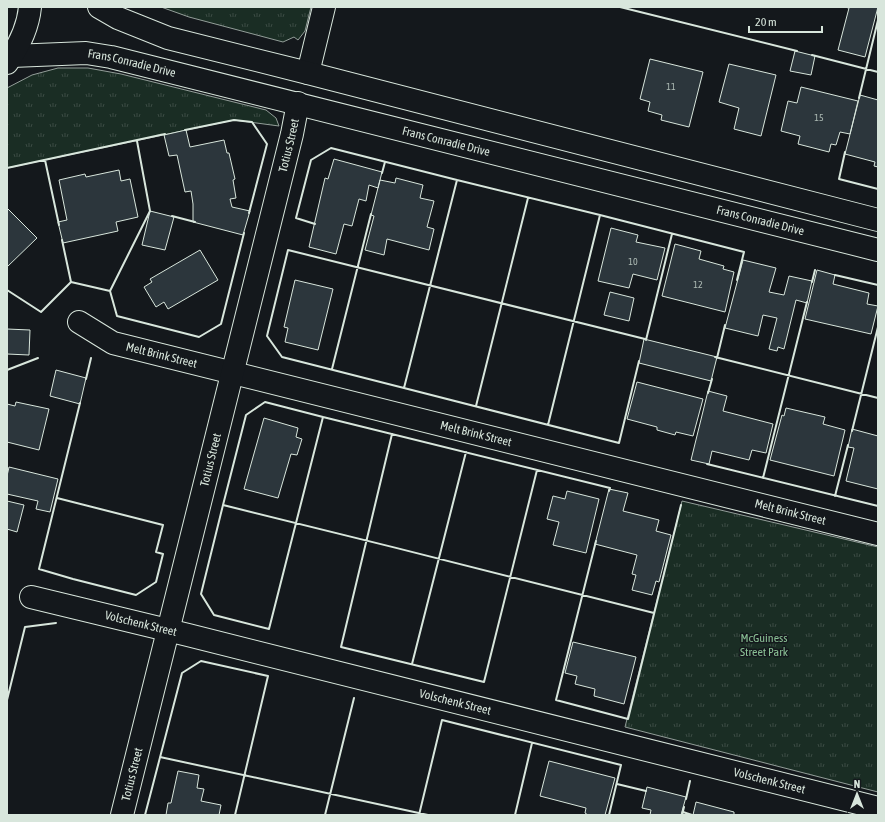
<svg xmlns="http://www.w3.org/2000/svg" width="885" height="822" viewBox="0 0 885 822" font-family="'Asap Condensed',sans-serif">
	<defs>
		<pattern id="grass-tufts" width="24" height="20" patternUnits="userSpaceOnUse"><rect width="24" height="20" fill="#1a2d24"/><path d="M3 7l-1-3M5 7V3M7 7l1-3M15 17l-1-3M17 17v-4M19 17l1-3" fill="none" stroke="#3b4b43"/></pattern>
	</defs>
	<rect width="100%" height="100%" fill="#14181c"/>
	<path fill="url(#grass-tufts)" stroke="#939e99" d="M161 7H311L305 31 298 40 294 37 283 42 189 17Z
		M58 68H88L121 74 266 110 276 118 279 126 234 120 7 168V88L32 75Z
		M682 501 878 547V792L625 727Z"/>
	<path fill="#2c363c" stroke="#d8e6dc" d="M844 7H878L865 57 838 50 849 8Z
		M795 51 815 56 811 75 790 71Z
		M650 59 703 72 689 127 661 120 662 115 648 111 650 102 640 99Z
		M729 64 776 75 761 136 734 129 739 108 719 102Z
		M801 87 858 101 850 134 840 132 836 145 831 144 829 152 798 144 800 136 781 131 788 101 797 103Z
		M860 95 878 100V167L874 166 875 162 845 154Z
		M186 130 190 147 224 140 227 153H229L235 179 233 180 236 198 230 199 232 207 250 211 243 235 193 222V204L191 191 185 192 177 155 169 156 164 135Z
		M334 159 382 172 378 188 369 185 366 201 359 199 352 226 344 224 336 254 309 247 325 178 328 179Z
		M119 170 121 181 130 179 138 217 116 222 118 231 63 243 58 222 67 220 59 180 85 174 86 177Z
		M396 178 423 185 420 198 434 201 427 227 434 229 429 250 387 239 384 255 365 250 374 216 371 215 380 180 395 183Z
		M7 208 37 238 7 267Z
		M150 211 174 217 165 250 142 245Z
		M611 228 638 235 636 242 665 248 657 280 633 274 629 288 598 281Z
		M675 244 701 251 699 259 724 266 723 269 734 272 725 312 662 296Z
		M200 250 218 280 168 309 164 302 156 307 144 287 152 282 150 279Z
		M743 260 776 268 769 292 784 295 789 276 812 281 807 303 796 300 784 349 778 347 777 351 769 349 777 318 763 315 758 336 725 328Z
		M817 270 835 275 833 284 869 293 867 304 878 306 871 334 805 319Z
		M295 280 333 289 318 350 285 342 288 328 284 327Z
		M610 292 634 298 629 321 604 315Z
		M7 329 30 330 29 355 7 354Z
		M644 339 717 357 711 381 639 363Z
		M56 370 86 378 80 404 50 396Z
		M637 382 703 399 693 436 676 432 675 435 657 430V427L627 419Z
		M708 391 727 396 723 411 773 424 766 453 752 450 749 460 712 451 709 464 691 460Z
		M16 402 49 409 39 450 7 442V404L15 406Z
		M786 408 825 417 823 424 845 430 834 476 770 460 782 415 784 416Z
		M264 418 298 428 296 437 302 439 297 455 291 454 278 498 244 489Z
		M852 429 878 436V489L846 481 854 448 848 447Z
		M9 467 58 479 50 512 36 509 38 501 7 494V476Z
		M609 489 628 493 623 511 659 520 656 531 671 535 659 582 656 581 652 595 632 590 636 575 632 574 637 555 595 544Z
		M567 491 599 499 586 553 553 545 559 522 547 519 553 496 565 499Z
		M7 501 24 505 17 532 7 529Z
		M573 642 636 657 624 704 594 696 595 689 575 684 577 676 565 673Z
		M549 761 615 778 605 815H588L585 813 586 808 540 796Z
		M178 771 199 775 197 788 204 789 201 801 221 805 219 815H166L168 803H171Z
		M647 787 686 797 681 815H650L651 810 642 808Z
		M696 802 734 812V815H693Z"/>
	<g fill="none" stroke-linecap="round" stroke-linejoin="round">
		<defs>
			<g id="minor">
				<path d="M308 73 324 7"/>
				<path id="s1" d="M79 322 113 343 878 534"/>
				<path id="s2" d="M31 597 188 635 878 808"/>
				<path id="s3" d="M122 815 292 134 298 103"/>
			</g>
			<g id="secondary">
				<path d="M99 7 118 18 168 38 308 73 878 220"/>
				<path id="s4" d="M12 56 86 53 111 57 878 250"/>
				<path d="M7 63C19 46 28 28 30 7"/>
			</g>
		</defs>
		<use href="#minor" stroke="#d8e6dc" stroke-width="24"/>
		<use href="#secondary" stroke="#d8e6dc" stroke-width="24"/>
		<use href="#minor" stroke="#14181c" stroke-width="22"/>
		<use href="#secondary" stroke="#14181c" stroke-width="22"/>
		<path stroke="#d8e6dc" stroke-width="2" d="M620 7 797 51
			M812 55 878 72
			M859 98 878 20
			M185 130 234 120 252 122 267 144 249 213
			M137 141 150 211 110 291 117 316 199 337 221 324 244 233
			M845 152 839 179 878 189
			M45 160 59 225
			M7 168 165 134
			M382 173 385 162
			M600 215 457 180 404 388 619 443 639 361
			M172 216 195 222
			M315 224 296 218 311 160 331 148 457 180
			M835 275 878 285
			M71 282 110 291
			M812 282 815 270
			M7 290 41 312 71 282 62 240
			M646 340 672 234
			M715 357 878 398
			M717 358 725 325
			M332 369 371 214
			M7 370 38 358
			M86 379 91 358
			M404 388 282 357 267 336 288 250 645 339
			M708 393 712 379
			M476 406 528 198
			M548 425 600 215 744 252 737 280
			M852 431 878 327
			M392 434 341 647 484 682 537 470
			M707 464 878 506
			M763 478 807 302
			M609 491 610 488 323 417 269 629 214 615 201 594 223 505C367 540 510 577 654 613
			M835 496 848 445
			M57 498 163 525 156 552 163 554 156 582 136 595 73 579 39 569 80 403
			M223 505 246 415 265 402 323 417
			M596 541 556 700 628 719 681 505
			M412 664 466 452
			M7 700 25 627 56 623
			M160 757 428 815
			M617 784 646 791
			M686 799 690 781
			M683 812 692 815
			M145 815 182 673 201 661 268 676 235 815
			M325 815 354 698
			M419 815 442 720 621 765 609 815
			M515 815 532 743
			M682 815 684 807"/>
	</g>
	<g text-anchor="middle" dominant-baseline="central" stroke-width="3" stroke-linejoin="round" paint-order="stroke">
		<g font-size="10" fill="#adbab4">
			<text x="671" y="86">11</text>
			<text x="819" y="117">15</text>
			<text x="633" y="261">10</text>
			<text x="698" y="284">12</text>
		</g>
		<g font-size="12" fill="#d8e6dc" stroke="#14181c">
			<text stroke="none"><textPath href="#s4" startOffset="121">Frans Conradie Drive</textPath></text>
			<text stroke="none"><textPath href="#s4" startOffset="445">Frans Conradie Drive</textPath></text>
			<text stroke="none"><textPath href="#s3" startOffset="690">Totius Street</textPath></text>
			<text stroke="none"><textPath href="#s4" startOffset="769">Frans Conradie Drive</textPath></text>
			<text stroke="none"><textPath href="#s1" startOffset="90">Melt Brink Street</textPath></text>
			<text stroke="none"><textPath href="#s1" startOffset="414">Melt Brink Street</textPath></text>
			<text stroke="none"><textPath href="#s3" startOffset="366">Totius Street</textPath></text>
			<text stroke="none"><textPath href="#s1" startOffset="738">Melt Brink Street</textPath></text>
			<text stroke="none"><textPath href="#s2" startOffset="113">Volschenk Street</textPath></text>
			<text stroke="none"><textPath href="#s2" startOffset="437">Volschenk Street</textPath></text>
			<text stroke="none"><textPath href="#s3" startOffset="42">Totius Street</textPath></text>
			<text stroke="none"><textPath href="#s2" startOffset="761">Volschenk Street</textPath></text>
		</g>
		<g font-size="12" fill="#8ac095" stroke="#14181c">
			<text x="764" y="638">McGuiness<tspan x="764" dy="14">Street Park</tspan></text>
		</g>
	</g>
	<rect width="885" height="822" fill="none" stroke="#d8e6dc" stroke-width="16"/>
	<g transform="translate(857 794)" stroke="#14181c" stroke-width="3" paint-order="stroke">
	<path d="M0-3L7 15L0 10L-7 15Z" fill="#d8e6dc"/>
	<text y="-6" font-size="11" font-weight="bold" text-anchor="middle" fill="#d8e6dc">N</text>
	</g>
	<path d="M749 26v6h73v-6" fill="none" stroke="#d8e6dc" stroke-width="2"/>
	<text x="755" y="26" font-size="12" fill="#d8e6dc" stroke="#14181c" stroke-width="3" paint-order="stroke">20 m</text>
</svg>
